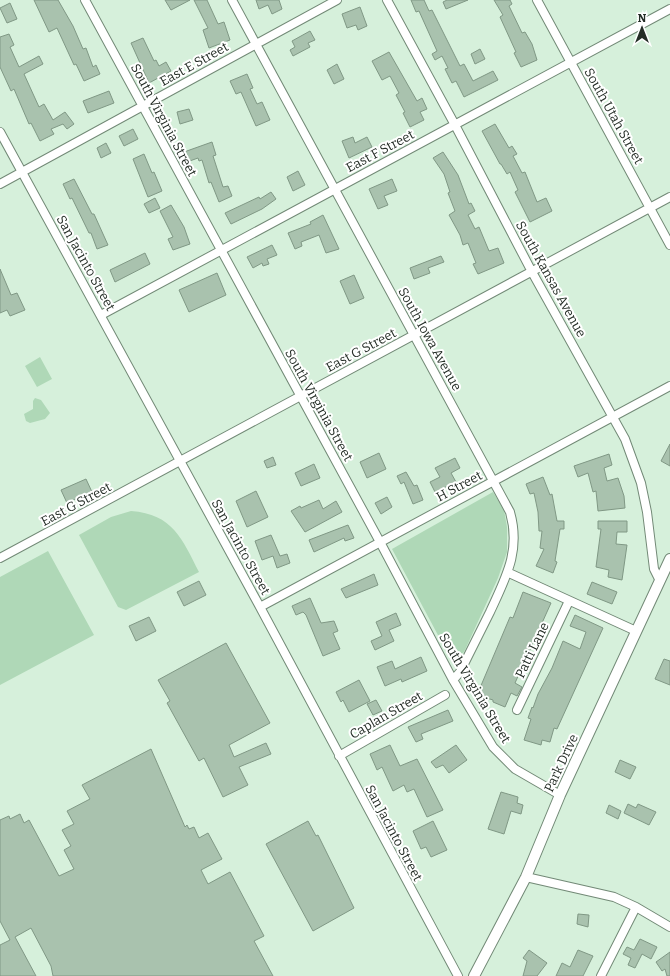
<svg xmlns="http://www.w3.org/2000/svg" width="670" height="976" viewBox="0 0 670 976" font-family="Bitter,serif">
	<rect width="100%" height="100%" fill="#d6f0db"/>
	<path fill="#afd8b7" d="M40 357 52 379 37 387 25 366Z
		M35 398 41 400 50 413 45 419 30 423 26 421 24 414 33 409V401Z
		M493 492 504 510 507 527V552L498 578 465 650 455 667 392 549Z
		M131 511C173 514 182 539 199 572L126 610 118 607 79 535 111 517Z
		M48 551 94 635 0 685V577Z"/>
	<path fill="#a9c2ae" stroke="#809885" d="M34 0H58L73 26 83 49 86 48 93 67 96 65 100 74 84 81 76 64 74 65 57 28 49 32Z
		M165 0H190L171 10Z
		M194 0H207L218 24 224 22 230 40 209 48 203 30 208 28Z
		M256 0H279L282 9 272 14 268 5 259 9Z
		M411 0H424L429 11 432 10 460 66 464 64 473 81 493 71 498 80 464 97 456 81 452 83 445 69 448 68 442 56 435 60 432 54 437 51 419 11 416 12Z
		M447 0H468L446 9 443 2Z
		M494 0H510L512 4 509 6 522 33 525 32 532 44 537 60 521 67 514 53 516 52 500 17 503 15Z
		M10 3 17 19 7 23 0 8Z
		M360 7 367 26 358 30 356 25 347 28 342 14Z
		M310 31 315 40 308 43 310 47 293 56 290 50 295 47 292 41Z
		M9 34 14 45 10 47 19 67 39 56 43 64 24 74 39 107 44 104 53 120 65 112 74 124 67 129 63 124 51 129 54 134 40 141 31 123 29 124 14 89 11 91 0 67V37Z
		M143 38 154 61 156 60 159 66 166 62 171 71 149 83 131 43Z
		M480 49 485 59 475 64 471 54Z
		M389 52 417 101 422 98 427 109 420 112 424 120 410 127 403 113 405 112 396 95 399 93 390 76 382 80 372 61Z
		M337 64 344 79 334 84 327 70Z
		M247 74 253 88 250 89 257 104 262 102 270 120 256 126 241 92 236 94 230 81Z
		M109 91 114 103 88 113 83 101Z
		M189 109 193 120 180 124 177 112Z
		M495 124 509 148 512 146 517 154 513 156 522 173 525 172 537 202 546 198 552 211 530 222 515 192 518 190 510 172 507 174 501 164H500L482 131Z
		M133 129 138 139 124 146 119 136Z
		M353 137 355 143 367 137 372 147 349 158 342 141Z
		M212 142 216 155 213 156 223 187 228 186 232 196 219 202 211 182 209 183 202 160 199 161 198 158 187 162 184 152Z
		M106 143 111 153 101 158 97 148Z
		M443 152 458 175 469 204 471 203 475 211 468 215 475 229 479 227 489 251 498 248 504 263 478 274 473 264 476 263 468 243 463 245 460 235 449 215 455 211 448 193 450 192 444 174 433 158Z
		M144 154 152 173 154 172 162 191 148 197 133 159Z
		M298 171 305 185 293 191 287 177Z
		M74 179 92 214H94L108 245 97 249 91 233H89L72 198 70 199 63 184Z
		M392 179 397 191 384 196 388 205 378 209 369 189Z
		M271 192 276 199 262 209 231 224 225 213 259 197 260 199Z
		M155 198 160 208 149 213 144 204Z
		M171 205 184 227 190 244 173 250 168 239 173 237 160 211Z
		M323 215 339 249 326 253 319 235 301 242 302 246 295 249 288 233 311 224 310 222Z
		M272 245 277 255 267 259 269 264 263 266 262 263 253 268 247 257Z
		M145 253 150 264 115 282 110 270Z
		M441 256 444 262 428 268 430 273 414 279 410 268Z
		M0 269 11 295 17 293 25 310 10 316 7 310 0 313Z
		M217 273 226 295 189 312 179 290Z
		M354 275 364 298 350 304 340 281Z
		M670 444V466L661 461Z
		M379 453 386 469 367 478 360 462Z
		M609 454 612 465 604 468 607 481 618 478 624 496 625 508 598 511 596 491 593 492 588 473 578 477 574 466Z
		M273 457 276 465 267 468 264 461Z
		M455 458 460 468 451 473 456 482 435 492 430 482 440 477 435 468Z
		M314 464 320 478 301 486 295 473Z
		M406 472 414 486 417 485 423 500 413 504 404 482 401 484 397 476Z
		M543 477 550 495 552 494 557 521H564V529H560L555 561 557 562 553 573 536 566 544 549 540 548 542 531H539L538 512 534 493 530 494 526 484Z
		M86 479 92 492 67 503 61 490Z
		M256 491 268 517 247 527 236 501Z
		M387 497 392 507 381 514 375 503Z
		M319 500 323 509 336 501 342 512 305 532 291 511 300 506 301 508Z
		M598 521H627V532H617L616 544 627 545 622 580 608 577 609 570 596 567 601 529H598Z
		M348 525 354 538 345 541 344 538 314 552 309 540Z
		M271 535 280 556 287 554 290 563 277 568 273 556 262 560 255 541Z
		M374 574 378 585 346 598 341 589Z
		M199 581 206 595 184 606 177 592Z
		M592 582 617 592 612 604 587 594Z
		M523 592 551 603 515 683 522 687 517 696 511 693 505 707 493 702V700L477 695 510 617 513 618Z
		M310 598 321 623 334 621 338 631 333 633 340 649 323 656 306 615 303 612 296 615 292 606Z
		M396 613 401 625 389 630 394 641 375 650 371 641 382 636 376 622Z
		M575 615 603 628 557 729 554 728 550 742 542 740 541 745 524 740 531 719 528 718 532 707 533 708 538 694 552 668 563 641 580 649 586 632 570 626Z
		M149 617 156 631 136 641 129 626Z
		M226 643 270 723 229 745 234 757 266 743 271 754 239 767 248 785 223 797 204 758 199 761 167 703 170 701 158 680Z
		M421 657 427 671 402 682 401 679 385 686 377 667 392 661 395 669Z
		M664 659 670 661V685L655 679Z
		M359 680 370 701 349 712 343 700 341 702 336 692Z
		M376 700 382 711 373 715 367 704Z
		M448 710 453 721 421 734 423 739 416 742 408 727Z
		M390 745 400 766 417 759 443 810 427 817 414 789 407 792 404 785 393 791 382 767 377 770 370 754Z
		M456 745 467 760 449 773 443 765 436 768 431 762Z
		M151 749 185 827 187 825 189 829 194 827 199 838 208 833 222 859 201 870 208 884 230 872 264 936 254 941 273 976H53L51 966 31 928 15 937 36 976H0V945L10 940 0 921V820L9 816 10 819 20 814 24 823 29 820 59 876 74 869 64 850 71 846 62 830 74 824 67 811 90 799 82 785Z
		M620 760 636 767 630 779 615 772Z
		M501 792 518 797 517 803 523 805 521 814 511 811 504 834 488 829Z
		M628 804 636 808 638 804 656 812 649 825 624 813Z
		M609 805 621 811 618 819 606 813Z
		M308 821 316 836 318 835 354 908 313 931 266 844Z
		M433 821 447 850 431 857 426 847 421 849 413 831Z
		M578 914 589 915 588 927 577 924Z
		M640 939 657 947 651 959 642 954 635 968 628 965 631 958 623 954 627 947 634 950Z
		M529 950 547 963 537 976H523L527 961 523 958Z
		M578 950 593 956 583 976H556L562 963 570 967Z
		M670 952V976H667L665 969 662 971 656 962Z"/>
	<g fill="none" stroke-linecap="round" stroke-linejoin="round">
		<defs>
			<path id="minor" d="M85 0 380 542 453 680 493 747 515 769 560 795
				M232 0 510 512C521 551 506 577 490 612 480 632 470 652 460 672L453 680
				M387 0 455 125 532 272 625 439 641 483 647 512 654 569 660 581
				M537 0 670 245
				M0 132 260 607 458 976
				M0 184 337 0
				M101 315 670 9
				M0 558 670 197
				M509 573 636 631
				M260 607 670 386
				M517 710 569 601
				M339 756 445 695
				M526 877 614 897 636 907 670 927
				M601 976 636 907"/>
			<path id="tertiary" d="M474 976 526 877 560 795 670 559"/>
		</defs>
		<use href="#minor" stroke="#728976" stroke-width="10"/>
		<use href="#tertiary" stroke="#728976" stroke-width="12"/>
		<use href="#minor" stroke="#fff" stroke-width="8"/>
		<use href="#tertiary" stroke="#fff" stroke-width="10"/>
	</g>
	<g text-anchor="middle" dominant-baseline="central" stroke-width="4" stroke-linejoin="round" paint-order="stroke">
		<g font-size="13" fill="#242d26" stroke="#fff">
			<text transform="translate(194 64) rotate(-29)">East E Street</text>
			<text transform="translate(614 116) rotate(61)">South Utah Street</text>
			<text transform="translate(164 120) rotate(62)">South Virginia Street</text>
			<text transform="translate(380 151) rotate(-28)">East F Street</text>
			<text transform="translate(86 263) rotate(61)">San Jacinto Street</text>
			<text transform="translate(551 279) rotate(61)">South Kansas Avenue</text>
			<text transform="translate(430 339) rotate(61)">South Iowa Avenue</text>
			<text transform="translate(361 350) rotate(-28)">East G Street</text>
			<text transform="translate(319 405) rotate(61)">South Virginia Street</text>
			<text transform="translate(459 486) rotate(-28)">H Street</text>
			<text transform="translate(76 504) rotate(-28)">East G Street</text>
			<text transform="translate(241 547) rotate(61)">San Jacinto Street</text>
			<text transform="translate(532 650) rotate(-64)">Patti Lane</text>
			<text transform="translate(475 688) rotate(59)">South Virginia Street</text>
			<text transform="translate(386 715) rotate(-30)">Caplan Street</text>
			<text transform="translate(561 763) rotate(-65)">Park Drive</text>
			<text transform="translate(394 833) rotate(62)">San Jacinto Street</text>
		</g>
	</g>
	<g transform="translate(642 28)" stroke="#ffffff" stroke-width="3" paint-order="stroke">
	<path d="M0-3L7 15L0 10L-7 15Z" fill="#242d26"/>
	<text y="-6" font-size="11" font-weight="bold" text-anchor="middle" fill="#242d26">N</text>
	</g>
</svg>
